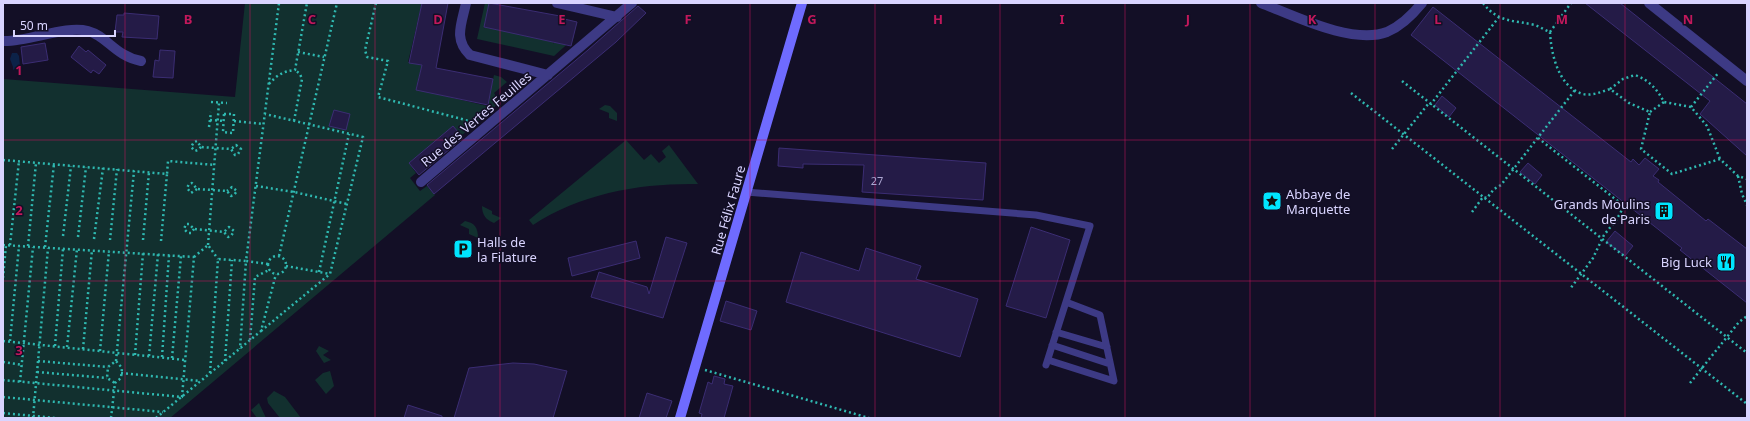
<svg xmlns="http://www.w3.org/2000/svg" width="1750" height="421" viewBox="0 0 1750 421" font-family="'Noto Sans',sans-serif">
	<rect width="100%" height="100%" fill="#130f26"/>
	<path fill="#12302f" d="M245 3H422L408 62 422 65 416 89H415L487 106 494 75 501 77 507 82 494 93 500 102 461 136 453 127 409 163 416 173 410 178 420 191 427 186 435 195 170 418H3V79L235 97Z
		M485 3H489L484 29 485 27 553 42 554 44V42L564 44 574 36 573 39 554 56 477 39Z
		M605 105 610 106 617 113V121L609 118V113L599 109Z
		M626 140 644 160 651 154 659 163 666 157 662 151 669 145 698 184C642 183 581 193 533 225L529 220Z
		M482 206 492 211V214L501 218 494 223C486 220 482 215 482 206Z
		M465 221C475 223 478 228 478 238L469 234V229L460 225Z
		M319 346 329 351 323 355 331 360 324 363 316 351Z
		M330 371 334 386 326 394 315 380 323 373Z
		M274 391 285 397 301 418H280L268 403 267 398Z
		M259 403 266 418H257L251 410Z"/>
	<path fill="#0c2248" d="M12 53H17L19 56 20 66 13 70V67L10 59Z"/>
	<path fill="#241b47" stroke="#3b2d73" d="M422 3H448L436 68 493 79 488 105 416 90 422 65 409 63Z
		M489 3 560 16V18L577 22 571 46 484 27Z
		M1585 3H1620L1747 104V156L1700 114 1710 101Z
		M638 6 646 13 616 42 434 194 427 185 588 50Z
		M1433 7 1631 162 1633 159 1639 165 1645 158 1659 169 1653 176 1659 180 1658 182 1706 221 1708 219 1747 249V303L1680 250 1682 248 1411 35Z
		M124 13 159 16 157 39 122 37 123 32H115L117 15H124Z
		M45 43 48 60 23 64 21 47Z
		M79 46 86 52 88 50 106 65 99 74 93 70 91 73 71 57Z
		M160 50 175 51 173 78 153 77 155 60 159 61Z
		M1442 96 1456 108 1449 117 1435 105Z
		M334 110 350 114 346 130 329 126Z
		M453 126 463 138 419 175 409 163Z
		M779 148 986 163 983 200 862 192 864 165 803 164V168L778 166Z
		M1528 163 1542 175 1535 184 1520 172Z
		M1031 227 1070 240 1046 318 1006 306Z
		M1615 231 1633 246 1625 256 1606 242Z
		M666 237 687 243 663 318 591 297 599 272 647 287 649 294Z
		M636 241 640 258 572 276 568 258Z
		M866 248 921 266 916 279 978 299 960 357 786 302 801 252 859 271Z
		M726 301 757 311 751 330 720 321Z
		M513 363 534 364 567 371 553 418H454L469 368Z
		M714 376 725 379 724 384 733 386 724 418H701L702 414 699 413 708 382 712 384Z
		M647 393 672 401 666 418H639Z
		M408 405 442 416V418H404Z"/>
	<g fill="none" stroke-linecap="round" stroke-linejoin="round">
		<path stroke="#2fb8b0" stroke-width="2.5" stroke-dasharray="2 3" stroke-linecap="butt" d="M376 3 365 50 367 57 388 61 378 97 473 122
			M1483 3C1498 23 1514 20 1535 25 1540 27 1545 30 1550 32 1551 53 1558 87 1583 94 1592 96 1601 92 1610 89L1629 103 1650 112 1641 149 1672 174 1720 159 1738 176 1747 179
			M1550 32 1571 3
			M298 52 324 57
			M1402 81 1747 353
			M269 84C276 76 283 71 295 70L307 3
			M1610 89 1623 79 1635 75C1649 80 1657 89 1664 102L1691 107 1707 126 1720 159
			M1351 93 1747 404
			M211 102 227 103
			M1691 107 1719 72
			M1650 112 1664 102
			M224 114H234L233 133 223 132Z
			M210 120 224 121
			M234 121 263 124
			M294 121 302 79 300 74 295 70
			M209 127 211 112
			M1538 138 1624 206 1617 219 1604 235 1593 258 1570 289
			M201 147 198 150 195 151 191 147 194 142 197 141 201 147 231 149 235 155 238 154 241 149 236 145 231 149
			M1392 149 1429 103 1431 104 1499 17
			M3 160 167 174 168 161 215 165
			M1738 176 1742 194 1747 205
			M256 186 294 192 347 204
			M197 189 191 193 187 188 189 184 192 183 197 189 227 191 231 196 234 195 237 191 232 187 227 191
			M1472 212 1483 197 1487 198 1494 189 1501 185 1575 90
			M194 229 191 233H188L184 229 186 224H189L194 229 224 232 228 237 231 236 234 231 229 227 224 232
			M63 236 71 166
			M78 237 86 167
			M94 239 103 168
			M110 240 117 169
			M143 240 149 172
			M161 241 167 174
			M3 245 194 257 182 397 3 380
			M10 245 19 161
			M208 245 219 103
			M28 246 36 163
			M45 247 54 164
			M268 265a9 9 0 1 1 18 0a9 9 0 1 1-18 0Z
			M279 256 337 3
			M194 257 208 245 218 259
			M268 264 246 261 279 3
			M286 266 330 274
			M319 272 349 134
			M3 278 6 245
			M261 331 330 274 363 137 265 114
			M250 340 255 277 269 270
			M3 341 185 360
			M10 341 19 246
			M55 346 63 249
			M67 347 77 249
			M83 349 92 250
			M100 351 109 251
			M135 355 143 253
			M149 356 158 254
			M162 357 169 255
			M172 358 181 256
			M38 361 108 367
			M116 361 134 171
			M225 361 232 260
			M3 362 23 365
			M705 370 869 418
			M37 372 107 378
			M121 373 200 381
			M210 373 218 259 246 261 240 349
			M20 382 33 247
			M1690 383 1739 322 1747 316
			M3 397 163 412
			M3 413 55 418
			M33 418 48 248
			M111 418 115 383 121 378 122 368 116 361 108 367 107 378 115 383
			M156 418 261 331 276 274"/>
		<path stroke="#3d3a85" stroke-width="7" d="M746 192 1036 215 1090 226 1046 365
			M1056 332 1107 347
			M1052 345 1110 364
			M1048 360 1114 381 1100 315 1066 302"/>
		<path stroke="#3d3a85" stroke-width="10" d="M466 3C462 23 453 39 470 55L548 75
			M557 3 617 17
			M1261 3C1295 16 1352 45 1387 32 1401 26 1413 14 1422 3
			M1649 3 1747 81
			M3 41C29 42 65 25 88 31 107 36 115 56 141 61
			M421 182 632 3"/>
		<path stroke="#6f6bff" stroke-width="10" d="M680 418 802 3"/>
	</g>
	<path fill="none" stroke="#c2185b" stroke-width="1" stroke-opacity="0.55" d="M125 3V418M250 3V418M375 3V418M500 3V418M625 3V418M750 3V418M875 3V418M1000 3V418M1125 3V418M1250 3V418M1375 3V418M1500 3V418M1625 3V418M3 140H1747M3 281H1747"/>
	<defs>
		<symbol id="sight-square" viewBox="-11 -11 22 22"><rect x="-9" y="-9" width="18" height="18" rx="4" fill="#00e5ff" stroke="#130f26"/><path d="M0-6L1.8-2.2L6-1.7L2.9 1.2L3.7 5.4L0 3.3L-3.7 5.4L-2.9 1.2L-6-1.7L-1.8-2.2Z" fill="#111"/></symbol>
		<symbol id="building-square" viewBox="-11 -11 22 22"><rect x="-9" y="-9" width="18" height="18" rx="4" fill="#00e5ff" stroke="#130f26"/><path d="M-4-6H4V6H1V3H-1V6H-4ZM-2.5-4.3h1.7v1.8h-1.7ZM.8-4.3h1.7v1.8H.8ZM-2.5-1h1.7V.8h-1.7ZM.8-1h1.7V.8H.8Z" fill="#111"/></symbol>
		<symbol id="parking-square" viewBox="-11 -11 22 22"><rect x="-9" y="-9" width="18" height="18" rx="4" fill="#00e5ff" stroke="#130f26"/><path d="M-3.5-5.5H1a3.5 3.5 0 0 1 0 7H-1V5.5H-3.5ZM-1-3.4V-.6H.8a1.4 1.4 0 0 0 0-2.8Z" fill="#111"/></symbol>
		<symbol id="restaurant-square" viewBox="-11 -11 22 22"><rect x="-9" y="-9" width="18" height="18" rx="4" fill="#00e5ff" stroke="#130f26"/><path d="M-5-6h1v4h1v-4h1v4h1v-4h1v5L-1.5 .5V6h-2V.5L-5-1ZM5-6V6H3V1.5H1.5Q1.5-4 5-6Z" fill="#111"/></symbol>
	</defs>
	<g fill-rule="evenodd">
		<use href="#sight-square" x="1261" y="190" width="22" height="22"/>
		<use href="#building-square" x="1653" y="200" width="22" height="22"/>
		<use href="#parking-square" x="452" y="238" width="22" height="22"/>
		<use href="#restaurant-square" x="1715" y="251" width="22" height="22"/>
	</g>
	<g text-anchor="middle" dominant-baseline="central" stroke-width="3" stroke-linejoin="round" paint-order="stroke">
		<g font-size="11" fill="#aca6d1">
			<text x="877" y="180">27</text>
		</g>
		<g font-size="13" fill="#d9d4ff" stroke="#130f26">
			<text transform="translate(476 119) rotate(-40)">Rue des Vertes Feuilles</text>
			<text transform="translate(728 210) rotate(-74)">Rue Félix Faure</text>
		</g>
		<g font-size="13" fill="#d9d4ff" stroke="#130f26" text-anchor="start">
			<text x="1286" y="194">Abbaye de<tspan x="1286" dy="15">Marquette</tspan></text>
			<text x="1650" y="204" text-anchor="end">Grands Moulins<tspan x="1650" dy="15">de Paris</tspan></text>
			<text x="477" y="242">Halls de<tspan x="477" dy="15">la Filature</tspan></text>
			<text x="1712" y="262" text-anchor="end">Big Luck</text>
		</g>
	</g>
	<g font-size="13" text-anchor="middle" font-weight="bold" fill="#c2185b" stroke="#130f26" stroke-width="3" stroke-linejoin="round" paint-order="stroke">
		<text x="188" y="24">B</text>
		<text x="312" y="24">C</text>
		<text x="438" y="24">D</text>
		<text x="562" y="24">E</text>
		<text x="688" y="24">F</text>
		<text x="812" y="24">G</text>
		<text x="938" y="24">H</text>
		<text x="1062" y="24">I</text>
		<text x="1188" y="24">J</text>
		<text x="1312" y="24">K</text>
		<text x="1438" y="24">L</text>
		<text x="1562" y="24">M</text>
		<text x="1688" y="24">N</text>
		<text x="19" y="75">1</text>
		<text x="19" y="215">2</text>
		<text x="19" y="355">3</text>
	</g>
	<rect width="1750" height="421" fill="none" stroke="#d9d4ff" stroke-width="8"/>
	<path d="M14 30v6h101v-6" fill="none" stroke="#d9d4ff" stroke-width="2"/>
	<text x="20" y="30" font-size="12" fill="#d9d4ff" stroke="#130f26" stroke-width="3" paint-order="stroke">50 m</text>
</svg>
